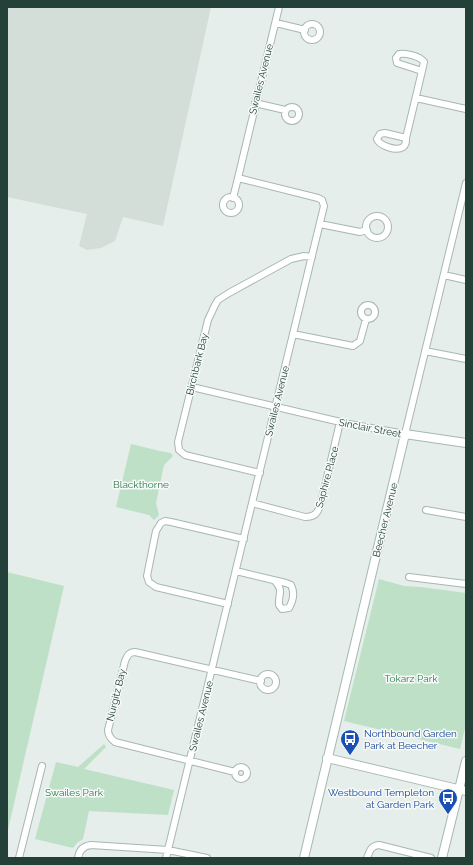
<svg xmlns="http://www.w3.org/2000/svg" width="473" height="865" viewBox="0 0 473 865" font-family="Raleway,sans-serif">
	<rect width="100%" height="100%" fill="#e5eeea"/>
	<path fill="#d3ded9" d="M7 7H211L163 226 123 217 115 241 101 248 87 250 79 246 87 214 7 197Z"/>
	<path fill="#bde0c6" d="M131 444 160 451 171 453 173 456 164 465 156 503 159 515 154 520 149 515 116 507Z
		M7 572 64 586 7 834Z
		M379 579 404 586 421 587 466 593V724L460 749 344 721Z
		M104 744 106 747 84 769 174 790 168 815 89 811 83 839 77 843 73 848 35 839 56 762 78 767Z"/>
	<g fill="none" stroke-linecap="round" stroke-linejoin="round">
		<defs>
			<path id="minor" d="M276 23 305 30
				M304 32a8 8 0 1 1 16 0a8 8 0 1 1-16 0Z
				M416 98 466 109
				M255 103 285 110
				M285 114a7 7 0 1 1 14 0a7 7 0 1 1-14 0Z
				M406 138 385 133 380 134 377 139C379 145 396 152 403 147 406 145 406 142 406 138L422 71 424 62C420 56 406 53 399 54L396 58 397 63 422 71
				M223 205a8 8 0 1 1 16 0a8 8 0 1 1-16 0Z
				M233 198 238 178
				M366 227a11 11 0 1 1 22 0a11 11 0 1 1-22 0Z
				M320 224 360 232 367 230
				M444 275 466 280
				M361 312a7 7 0 1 1 14 0a7 7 0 1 1-14 0Z
				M293 334 353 346 360 341 366 319
				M425 351 466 359
				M192 387 349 424 405 434 466 183
				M260 473 185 455 179 450 178 442 208 320 215 305 218 300 229 293 291 259 304 256 312 257
				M252 503 305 517C315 517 318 513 321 503L340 422
				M426 510 466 517
				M236 571 286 583 291 585C295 593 293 601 289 608L282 609 279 605C278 594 284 591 275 581
				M409 577 466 584
				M228 604 156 587 149 582 147 576 156 531 161 523 165 521 171 522 244 539
				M260 682a8 8 0 1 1 16 0a8 8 0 1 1-16 0Z
				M235 773a6 6 0 1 1 12 0a6 6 0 1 1-12 0Z
				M235 772 115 742C111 739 108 736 108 730L125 661C127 656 129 652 135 652L261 681
				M19 858 42 766
				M78 858C79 850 83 846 91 845L168 850 207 858
				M166 858 324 206 322 200 318 198 238 178 279 7
				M367 858C370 850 371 846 379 845L431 858"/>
			<path id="tertiary" d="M327 758 466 791
				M304 858 405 434 466 443
				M442 858 466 761"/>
		</defs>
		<use href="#minor" stroke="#a7b7b1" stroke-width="8"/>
		<use href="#tertiary" stroke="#a7b7b1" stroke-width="10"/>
		<use href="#minor" stroke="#fff" stroke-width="6"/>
		<use href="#tertiary" stroke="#fff" stroke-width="8"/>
	</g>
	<defs>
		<symbol id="bus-pin" viewBox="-11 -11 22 30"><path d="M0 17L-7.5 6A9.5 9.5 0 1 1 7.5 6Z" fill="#1a4fb4" stroke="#f6faf8"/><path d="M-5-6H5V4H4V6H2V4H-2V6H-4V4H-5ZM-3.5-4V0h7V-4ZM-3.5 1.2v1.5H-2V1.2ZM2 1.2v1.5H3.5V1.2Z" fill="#fff"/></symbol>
	</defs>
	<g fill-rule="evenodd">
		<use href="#bus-pin" x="339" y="728" width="22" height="30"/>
		<use href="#bus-pin" x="437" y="787" width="22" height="30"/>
	</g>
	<g text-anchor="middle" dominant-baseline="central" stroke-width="3" stroke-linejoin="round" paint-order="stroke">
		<g font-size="10" fill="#234139" stroke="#f6faf8">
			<text transform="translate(261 79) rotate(-76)">Swailes Avenue</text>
			<text transform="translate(197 364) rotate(-76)">Birchbark Bay</text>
			<text transform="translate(277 401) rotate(-76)">Swailes Avenue</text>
			<text transform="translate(370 428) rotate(11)">Sinclair Street</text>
			<text transform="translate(327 477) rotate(-75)">Saphire Place</text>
			<text transform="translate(385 520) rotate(-76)">Beecher Avenue</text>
			<text transform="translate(116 695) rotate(-76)">Nurgitz Bay</text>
			<text transform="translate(201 716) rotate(-76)">Swailes Avenue</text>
		</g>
		<g font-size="10" fill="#2b7a49" stroke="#f6faf8">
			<text x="141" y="484">Blackthorne</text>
			<text x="411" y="678">Tokarz Park</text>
			<text x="74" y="792">Swailes Park</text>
		</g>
		<g font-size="10" fill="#164399" stroke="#f6faf8" text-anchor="start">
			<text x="364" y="733">Northbound Garden<tspan x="364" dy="12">Park at Beecher</tspan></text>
			<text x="434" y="792" text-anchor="end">Westbound Templeton<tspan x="434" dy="12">at Garden Park</tspan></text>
		</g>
	</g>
	<rect width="473" height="865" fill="none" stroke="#234139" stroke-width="16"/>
</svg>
